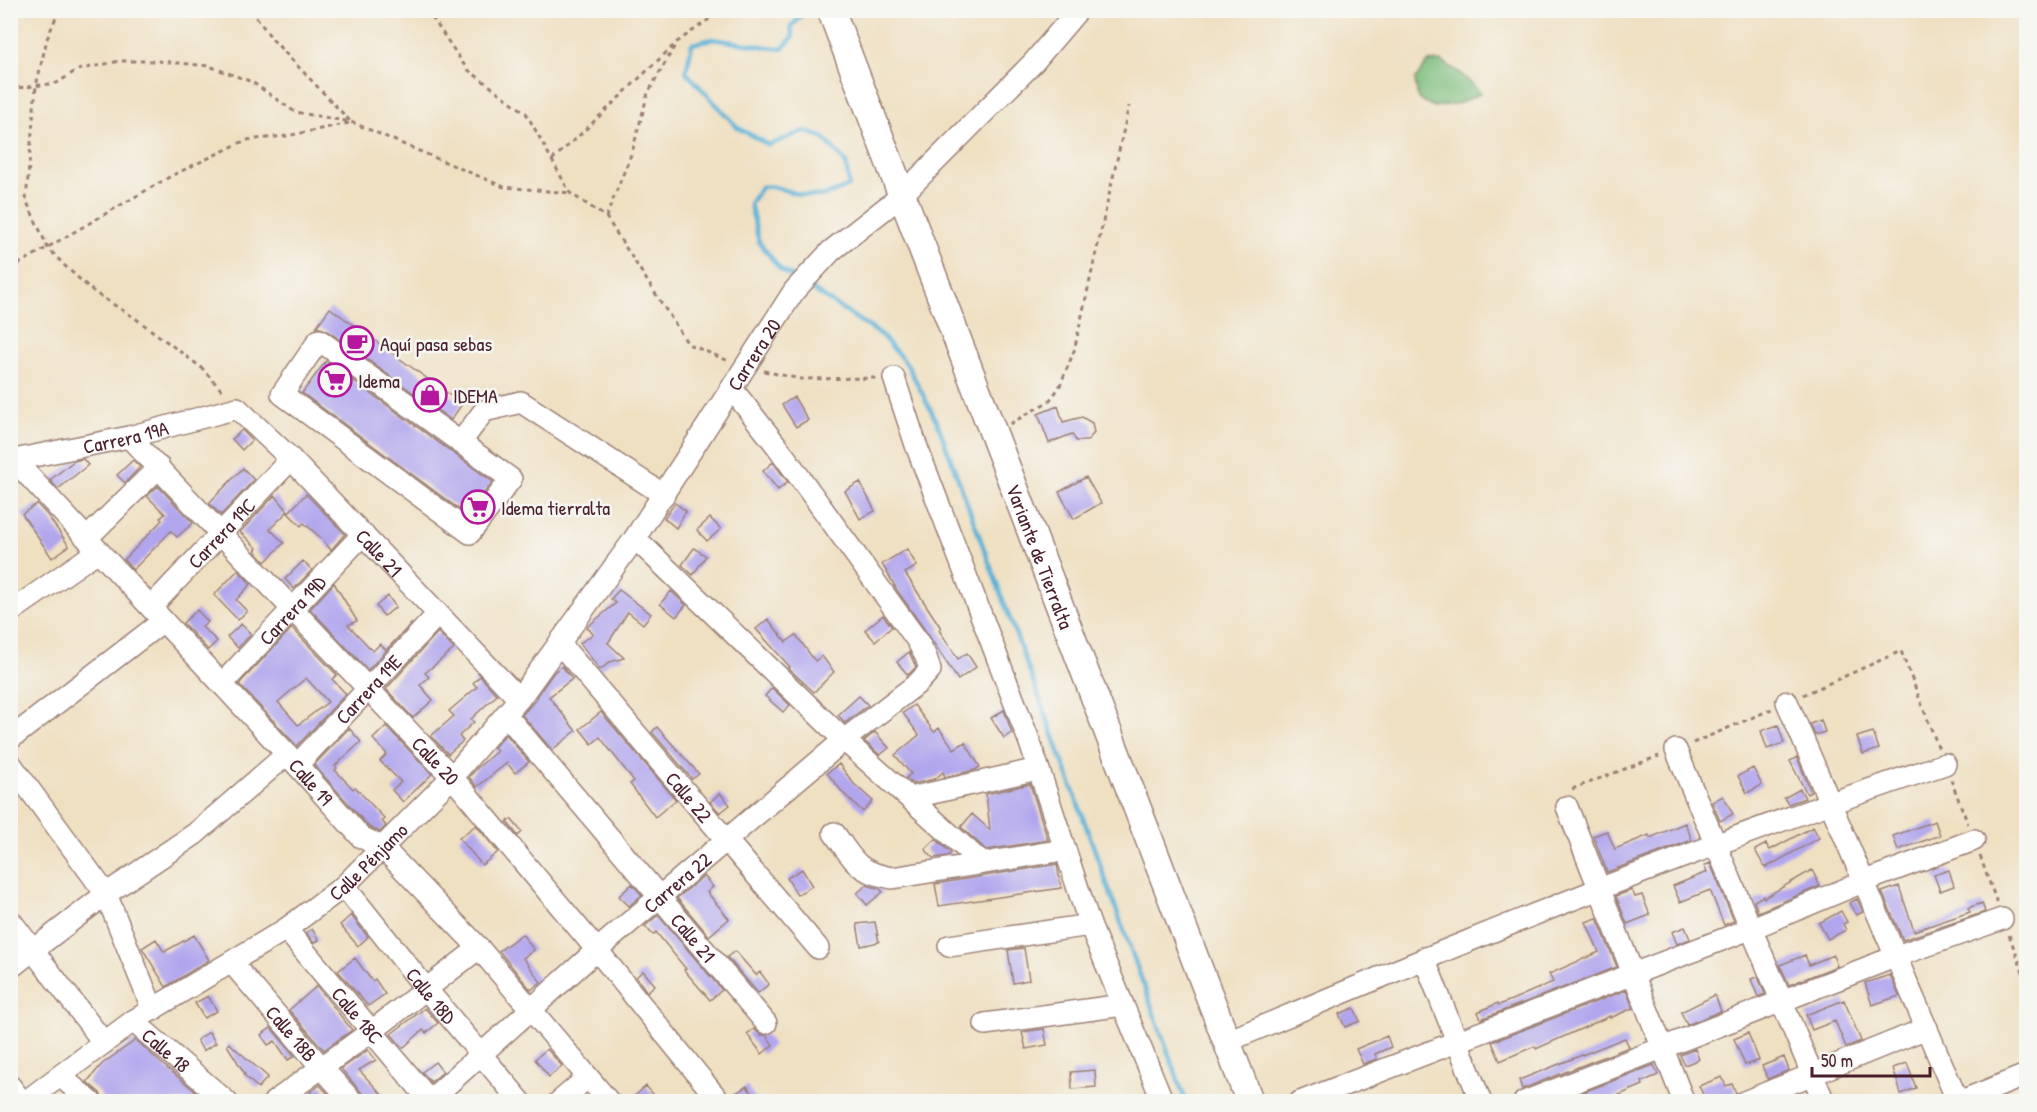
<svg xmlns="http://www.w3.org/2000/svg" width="2037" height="1112" viewBox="0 0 2037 1112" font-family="'Patrick Hand',sans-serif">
	<rect width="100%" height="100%" fill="#f6f6f2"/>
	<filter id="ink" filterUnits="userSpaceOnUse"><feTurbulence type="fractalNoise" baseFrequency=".0167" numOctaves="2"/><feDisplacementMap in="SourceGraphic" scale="12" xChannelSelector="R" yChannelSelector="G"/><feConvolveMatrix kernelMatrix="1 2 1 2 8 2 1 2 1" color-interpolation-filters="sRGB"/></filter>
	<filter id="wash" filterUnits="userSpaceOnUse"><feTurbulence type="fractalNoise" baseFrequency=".008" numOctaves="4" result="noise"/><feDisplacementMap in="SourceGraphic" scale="24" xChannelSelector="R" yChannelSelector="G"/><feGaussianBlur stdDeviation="1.35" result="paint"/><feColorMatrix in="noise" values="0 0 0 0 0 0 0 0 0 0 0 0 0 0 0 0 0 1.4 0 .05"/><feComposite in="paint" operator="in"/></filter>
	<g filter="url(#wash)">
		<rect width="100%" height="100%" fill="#efe0c2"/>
		<path fill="#7fbd7d" stroke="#646e54" stroke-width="1.5" d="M1441 61 1459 72 1481 93 1461 103 1434 107 1418 99 1415 80 1428 62Z"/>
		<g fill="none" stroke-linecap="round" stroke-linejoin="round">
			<path stroke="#59b1d6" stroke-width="4.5" d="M797 280 780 269 759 242 750 204 761 187C778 185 783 191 798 194 819 199 831 194 849 186L846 163 824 138 804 131 769 145 738 128 686 72 692 44 712 39 782 49 793 37 791 27 806 10
				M807 286 880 334 907 364 937 422 1052 732 1186 1102"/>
		</g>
		<g id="blocks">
			<path fill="#b1a5ed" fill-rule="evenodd" d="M330 308 462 404 451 420 326 330 316 327Z
				M326 361 493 482 467 515 302 393Z
				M794 397 808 420 796 427 782 405Z
				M1058 406 1063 422 1082 417 1092 423 1094 433 1087 441H1076L1072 434 1049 443 1038 414Z
				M242 430 252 440 242 450 232 439Z
				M83 459 88 465 58 489 50 480 74 461Z
				M133 460 140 467 125 483 117 475Z
				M773 462 788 482 778 490 763 471Z
				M243 468 254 480 221 515 209 503Z
				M1086 477 1101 503 1074 519 1059 492Z
				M860 482 875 511 860 519 845 491Z
				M158 486 193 523 177 537 171 531 133 570 124 560 162 520 160 518 165 514 147 496Z
				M306 494 345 534 331 550 322 539 304 523 301 526 288 513Z
				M275 495 288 511 270 529 284 543 265 562 255 551 257 548 240 532Z
				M675 503 686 511 676 528 664 518Z
				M37 504 48 516 69 546 52 558 22 514Z
				M710 518 721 529 707 541 697 530Z
				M694 548 706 556 693 575 682 565Z
				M907 549 917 566 905 573 941 628 939 630 958 659 967 653 976 667 958 680 927 633 894 586H895L882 564Z
				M303 561 312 570 294 589 285 579Z
				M238 570 251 584 236 600 247 611 238 620 214 595Z
				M334 583 357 621 348 625 373 651 380 644 386 650 412 623 368 670 310 609Z
				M619 590 651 614 643 624 628 612 608 643 624 658 610 662 600 670 580 643 593 634 587 627 616 603 611 599Z
				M671 591 686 605 676 617 660 604Z
				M388 596 396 607 384 616 376 606Z
				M197 610 208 622 202 627 217 641 208 650 183 623Z
				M883 615 892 627 875 641 865 630Z
				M768 619 786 642 796 635 815 661 822 656 834 672 814 692 788 668 790 667 756 629Z
				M241 624 251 634 238 648 227 637Z
				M292 628 337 675 332 679 346 694 297 746 239 684ZM306 678 328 702 298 725 278 702Z
				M438 632 454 649 425 673 429 677 420 685 433 700 413 718 386 689Z
				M909 652 916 667 908 675 897 662Z
				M562 666 572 679 549 697 576 731 552 750 522 715 537 698 536 697 554 672Z
				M480 676 497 695 471 719 474 722 459 736 463 741 448 754 431 736 454 716 449 711 477 687 473 683Z
				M772 688 790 705 783 712 765 696Z
				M859 696 868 705 845 723 838 715Z
				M914 705 934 732 939 728 954 749 965 742 980 767 975 770 945 777 943 772 935 779 913 784 906 778 911 774 895 755 919 735 903 713Z
				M1004 710 1012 733 1004 738 991 718Z
				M601 712 676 800 655 817 630 784 634 781 600 737 592 744 580 729Z
				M1821 720 1825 732 1815 735 1810 724Z
				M1778 725 1784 743 1767 749 1761 731Z
				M386 726 432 774 403 802 392 790 401 782 380 761 387 754 373 739Z
				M657 727 699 774 692 779 652 732Z
				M349 728 361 742 335 766 337 768 335 770 353 789 355 787 385 819 382 821 386 826 380 832 369 827 314 765Z
				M875 732 889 748 880 755 864 741Z
				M1873 732 1879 749 1863 754 1857 737Z
				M506 734 529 762 515 773 507 763 477 787 469 777 477 768 497 751 494 747Z
				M1797 757 1811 792 1807 794 1790 761Z
				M839 764 854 784 873 801 863 812 843 793 827 773Z
				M1753 768 1762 785 1747 793 1738 776Z
				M1030 784 1048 840 986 850 961 827 972 814 990 830 986 794Z
				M1800 789 1805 798 1788 804 1784 798Z
				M720 793 730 805 720 813 710 802Z
				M1723 796 1733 814 1720 821 1712 802Z
				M511 819 522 832 518 836 507 822Z
				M1935 821 1940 835 1898 850 1893 836Z
				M1685 823 1692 840 1607 872 1593 836 1607 831 1615 849 1649 835 1650 838Z
				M476 825 498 852 482 865 459 838Z
				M1813 827 1819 838 1765 868 1755 850 1766 844 1770 850Z
				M936 839 951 853 948 856 933 858 925 849Z
				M1710 863 1734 921 1724 925 1710 890 1680 902 1673 886 1707 872 1704 866Z
				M1057 864 1061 888 939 906 935 884Z
				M802 869 812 886 797 895 787 878Z
				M1812 870 1820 886 1758 912 1754 901 1763 896 1764 898Z
				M1949 870 1954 886 1940 891 1934 875Z
				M704 876 713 887 707 892 729 919 709 936 677 898Z
				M632 884 642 895 629 906 619 896Z
				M867 885 880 889 883 892 867 905 857 893Z
				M1899 886 1914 931 1970 912 1968 908 1982 903 1985 912 1903 940 1882 892Z
				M1632 890 1635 897 1642 895 1650 915 1627 924 1616 896Z
				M1857 899 1863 912 1856 915 1849 903Z
				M1841 911 1847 922 1843 924 1846 930 1828 939 1819 923Z
				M351 915 368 937 358 946 340 925Z
				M658 915 722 990 710 1000 684 970 686 969 656 932 653 935 645 926Z
				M1597 918 1617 967 1481 1019 1478 1012 1498 1003 1499 1005 1514 999 1553 982 1549 974 1599 952 1586 922Z
				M875 922 879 942 861 946 857 924Z
				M1685 927 1690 939 1677 944 1672 932Z
				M312 929 319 940 314 943 306 933Z
				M522 934 534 950 523 958 541 982 531 990 499 951Z
				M194 935 209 960 166 987 142 948 156 939 164 952Z
				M1024 948 1029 980 1013 983 1008 950Z
				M735 951 756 975 760 972 769 984 758 993 727 957Z
				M1805 955 1809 965 1833 955 1837 966 1789 985 1780 965Z
				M355 958 372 981 375 979 385 994 368 1006 338 971Z
				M643 971 655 985 647 992 636 977Z
				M1890 975 1899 996 1872 1005 1865 983Z
				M1758 977 1765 994 1758 997 1751 979Z
				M317 986 352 1030 324 1050 289 1010Z
				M1626 990 1633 1008 1610 1018V1016L1536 1049 1535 1046 1500 1061 1492 1042Z
				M1715 995 1721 1011 1687 1025 1681 1012Z
				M208 996 217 1011 204 1018 195 1003Z
				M1844 1000 1861 1041 1846 1047 1835 1021 1812 1030 1806 1015Z
				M425 1008 438 1023 426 1033 423 1030 403 1048 391 1034Z
				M1354 1008 1360 1021 1345 1027 1339 1014Z
				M271 1028 295 1056 288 1060 275 1041 268 1045 261 1035Z
				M754 1029 761 1035H766L773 1045 762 1054 747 1034Z
				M1044 1029 1047 1045 1026 1049 1022 1032Z
				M209 1032 216 1043 203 1051 197 1040Z
				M1748 1033 1759 1060 1745 1065 1734 1039Z
				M1387 1036 1391 1047 1375 1054 1377 1059 1363 1064 1356 1049Z
				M1625 1038 1629 1047 1522 1089 1519 1080Z
				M136 1040 161 1063 207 1101H103L100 1093 87 1082 102 1064Z
				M229 1043 268 1077 258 1088 244 1075 245 1074 227 1045Z
				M547 1049 562 1066 549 1077 535 1059Z
				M1695 1049 1699 1059 1685 1065 1680 1055Z
				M368 1050 376 1060 359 1070 388 1101H365L362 1093 341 1069Z
				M1784 1057 1789 1070 1768 1079 1762 1066Z
				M435 1062 443 1072 431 1082 422 1072Z
				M1907 1063 1916 1088 1901 1094 1893 1068Z
				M1654 1065 1658 1075 1642 1082 1643 1085 1605 1101H1560Z
				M1095 1070 1096 1087 1072 1089 1071 1072Z
				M1722 1077 1726 1086 1732 1084 1736 1093 1731 1101H1706L1699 1086Z
				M320 1085 331 1097 326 1101H319L310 1092Z
				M646 1086 659 1101H629Z
				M747 1086 757 1101H733L731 1096Z
				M1799 1094 1802 1101H1779Z"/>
		</g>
	</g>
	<g filter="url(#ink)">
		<use href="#blocks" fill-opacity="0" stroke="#9c8076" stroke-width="1.5"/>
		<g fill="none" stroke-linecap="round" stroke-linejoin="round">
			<defs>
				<g id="minor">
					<path d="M319 340 511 479 470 533 282 394Z"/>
					<path d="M894 378 916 445 1030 743 1090 925 1163 1102"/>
					<path id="s1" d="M129 437 452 777 597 950 720 1102"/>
					<path d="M460 443 484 411 521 402 664 495"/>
					<path id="s2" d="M14 460 297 765 361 837 382 847 479 948 609 1102"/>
					<path id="s3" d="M14 460 129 437 237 408 291 459 519 699"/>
					<path d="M87 538 159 467"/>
					<path d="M635 538 844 740 981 862"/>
					<path id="s4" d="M151 607 291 459"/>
					<path d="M10 612 98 551"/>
					<path id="s5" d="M560 644 818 948"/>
					<path id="s6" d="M222 684 363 534"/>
					<path d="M1787 702 1958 1102"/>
					<path id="s7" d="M506 715 766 1023"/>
					<path d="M10 739 163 621"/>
					<path d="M1676 750 1824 1102"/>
					<path d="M10 763 106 894 153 1010"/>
					<path id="s8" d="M297 765 438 614"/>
					<path d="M910 798 1038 769"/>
					<path d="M1567 807 1684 1102"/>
					<path d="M834 833C854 860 856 872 892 878L1064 850"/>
					<path id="s9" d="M344 886 427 990 521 1102"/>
					<path d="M10 920 104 1043"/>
					<path id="s10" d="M286 929 431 1102"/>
					<path d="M949 946 1090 925"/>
					<path d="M1424 958 1481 1102"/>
					<path id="s11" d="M232 963 322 1068 353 1102"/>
					<path d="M10 968 106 894 195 834 287 754"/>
					<path id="s12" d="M133 1021 227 1102"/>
					<path d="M985 1024 1123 1005"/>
					<path d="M1228 1041C1389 973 1550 906 1715 845 1791 816 1868 790 1945 764"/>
					<path d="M60 1076 91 1102"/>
					<path d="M10 1086 22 1102"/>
					<path id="s13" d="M25 1102 133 1021 286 929 344 886 452 777 519 699 635 538 794 291 831 251 901 196 1033 63 1078 10"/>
					<path d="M274 1102 372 1031 479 948"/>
					<path id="s14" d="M428 1102 597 950 844 740 918 683 930 670 926 657 917 640 777 446 732 389"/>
					<path d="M559 1102 588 1077"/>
					<path d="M1300 1102 1750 929 1865 881 1974 840"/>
					<path d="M1524 1102 1897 956 2002 919"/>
					<path d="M1744 1102 1927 1028"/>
					<path d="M1959 1102 2026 1075"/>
				</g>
				<g id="major">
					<path id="s15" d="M831 10 1250 1102"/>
				</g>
			</defs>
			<use href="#minor" stroke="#9c8076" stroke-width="24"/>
			<use href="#major" stroke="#9c8076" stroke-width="30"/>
			<path stroke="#9c8076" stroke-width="3" stroke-dasharray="4.5 4.5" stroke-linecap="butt" d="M59 10 47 39 36 86 26 200 48 248 65 266 95 293 135 318 202 368 224 393
				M251 10 273 40 350 121
				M427 10 467 69 526 113 570 193 606 217 688 344 729 361
				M10 89 57 83 77 70 120 61H158L209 66 252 82 295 112 351 122 504 187 570 193
				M552 160 583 132 674 45
				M606 217 632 152 648 93 677 42 722 10
				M10 269 171 176 246 140 287 136 349 123
				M764 371 800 379 877 378
				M1010 424 1049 401 1059 388 1074 351 1129 106
				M1803 695 1901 651 1939 749
				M1693 743 1772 709
				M1951 780 1968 824
				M1572 789 1659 756
				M1980 856 1997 903
				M2009 935 2026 980"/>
			<use href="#minor" stroke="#fff" stroke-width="21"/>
			<use href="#major" stroke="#fff" stroke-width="27"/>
		</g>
	</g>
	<defs>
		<symbol id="cafe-ring" viewBox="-11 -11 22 22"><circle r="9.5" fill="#f6f6f2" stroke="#b5179e" stroke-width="1.5"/><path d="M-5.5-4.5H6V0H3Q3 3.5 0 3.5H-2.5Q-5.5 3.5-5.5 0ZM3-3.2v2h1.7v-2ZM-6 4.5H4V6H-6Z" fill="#b5179e"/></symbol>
		<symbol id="supermarket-ring" viewBox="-11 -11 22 22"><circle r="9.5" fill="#f6f6f2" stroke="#b5179e" stroke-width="1.5"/><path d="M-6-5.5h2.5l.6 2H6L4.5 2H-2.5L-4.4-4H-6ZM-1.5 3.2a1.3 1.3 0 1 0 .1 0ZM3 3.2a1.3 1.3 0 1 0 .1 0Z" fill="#b5179e"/></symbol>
		<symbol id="shop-ring" viewBox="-11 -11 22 22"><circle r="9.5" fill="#f6f6f2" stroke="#b5179e" stroke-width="1.5"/><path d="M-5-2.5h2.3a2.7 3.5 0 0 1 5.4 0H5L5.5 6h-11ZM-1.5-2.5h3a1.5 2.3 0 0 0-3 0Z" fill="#b5179e"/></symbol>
	</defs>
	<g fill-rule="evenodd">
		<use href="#cafe-ring" x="338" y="324" width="38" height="38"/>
		<use href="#supermarket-ring" x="316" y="361" width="38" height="38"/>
		<use href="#shop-ring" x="411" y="376" width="38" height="38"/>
		<use href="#supermarket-ring" x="459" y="488" width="38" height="38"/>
	</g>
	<g text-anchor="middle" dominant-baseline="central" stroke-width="5" stroke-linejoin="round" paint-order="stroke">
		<g font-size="20" fill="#4a1f2b" stroke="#f6f6f2" text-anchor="start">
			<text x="380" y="343">Aquí pasa sebas</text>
			<text x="358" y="380">Idema</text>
			<text x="453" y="395">IDEMA</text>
			<text x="501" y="507">Idema tierralta</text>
		</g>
		<g font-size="20" fill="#4a1f2b" stroke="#f6f6f2">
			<text stroke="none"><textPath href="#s13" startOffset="1059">Carrera 20</textPath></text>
			<text stroke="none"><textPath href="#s3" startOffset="114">Carrera 19A</textPath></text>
			<text stroke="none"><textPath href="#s4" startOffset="102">Carrera 19C</textPath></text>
			<text stroke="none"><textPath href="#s3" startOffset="432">Calle 21</textPath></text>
			<text stroke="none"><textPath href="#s15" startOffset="585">Variante de Tierralta</textPath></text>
			<text stroke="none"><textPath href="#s6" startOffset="102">Carrera 19D</textPath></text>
			<text stroke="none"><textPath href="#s8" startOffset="104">Carrera 19E</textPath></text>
			<text stroke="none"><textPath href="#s1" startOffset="446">Calle 20</textPath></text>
			<text stroke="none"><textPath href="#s2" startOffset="438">Calle 19</textPath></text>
			<text stroke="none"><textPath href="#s5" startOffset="200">Calle 22</textPath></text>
			<text stroke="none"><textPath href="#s13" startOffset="420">Calle Pénjamo</textPath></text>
			<text stroke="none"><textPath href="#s14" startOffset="332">Carrera 22</textPath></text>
			<text stroke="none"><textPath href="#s7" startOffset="291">Calle 21</textPath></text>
			<text stroke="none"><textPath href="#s9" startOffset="140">Calle 18D</textPath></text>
			<text stroke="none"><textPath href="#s10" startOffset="112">Calle 18C</textPath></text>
			<text stroke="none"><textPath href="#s11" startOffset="92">Calle 18B</textPath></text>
			<text stroke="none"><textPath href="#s12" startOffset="44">Calle 18</textPath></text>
		</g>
	</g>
	<rect width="2037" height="1112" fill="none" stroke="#f6f6f2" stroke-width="36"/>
	<path d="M1812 1067v9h118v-9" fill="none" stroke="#4a1f2b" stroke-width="3"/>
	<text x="1821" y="1067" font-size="18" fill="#4a1f2b" stroke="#f6f6f2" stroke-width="4.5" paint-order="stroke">50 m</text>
</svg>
